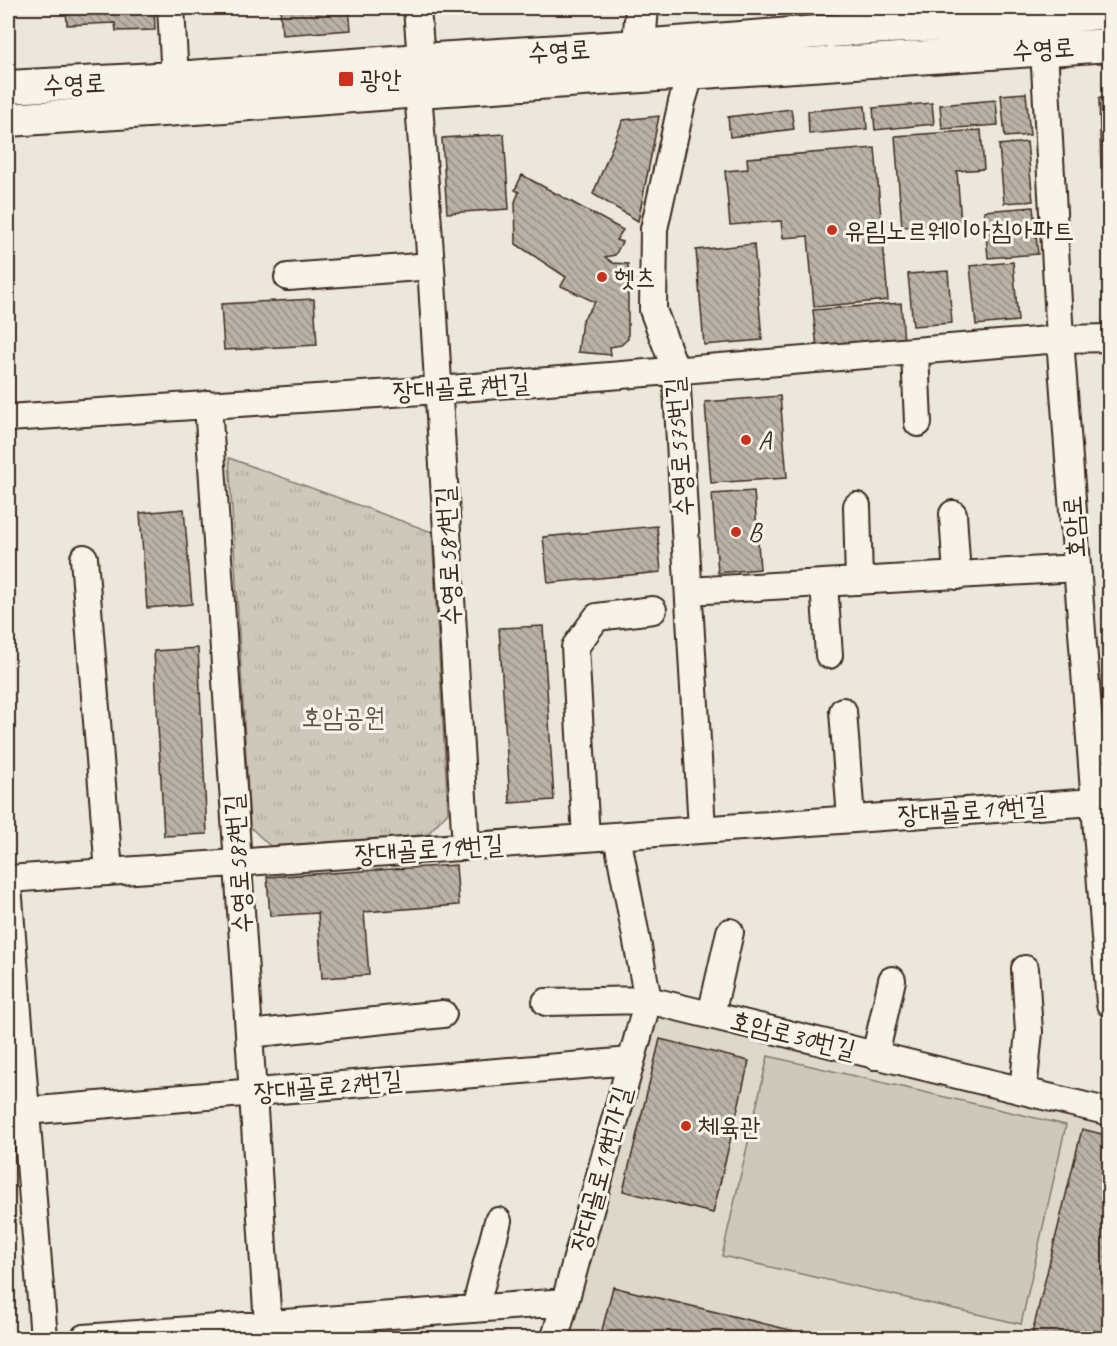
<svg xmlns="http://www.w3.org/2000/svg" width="1117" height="1346" viewBox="0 0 1117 1346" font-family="Caveat,'Poor Story',sans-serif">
	<defs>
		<pattern id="park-tufts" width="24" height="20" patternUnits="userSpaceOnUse" patternTransform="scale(1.5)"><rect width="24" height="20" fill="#cec8bc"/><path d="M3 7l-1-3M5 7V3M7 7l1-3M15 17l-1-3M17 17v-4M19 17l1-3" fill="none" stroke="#b2aca1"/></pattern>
		<pattern id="building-back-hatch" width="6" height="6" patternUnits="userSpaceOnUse" patternTransform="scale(1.5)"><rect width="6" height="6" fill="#bab2a7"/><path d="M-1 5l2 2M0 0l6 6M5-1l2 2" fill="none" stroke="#989187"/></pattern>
	</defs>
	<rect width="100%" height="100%" fill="#ece7dc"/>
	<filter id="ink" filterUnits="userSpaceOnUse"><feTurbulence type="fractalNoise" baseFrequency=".0167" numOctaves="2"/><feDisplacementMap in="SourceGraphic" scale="12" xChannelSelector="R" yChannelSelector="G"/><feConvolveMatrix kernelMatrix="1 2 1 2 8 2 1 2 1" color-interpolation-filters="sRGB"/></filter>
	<g filter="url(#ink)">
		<path fill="#ddd7cc" d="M656 1013 764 1042 1083 1120 1109 1128V1338H566Z"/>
		<path fill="url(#park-tufts)" stroke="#84796d" stroke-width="1.5" d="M229 458 432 532 448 812 426 836 270 846 250 827Z"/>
		<path fill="#cec8bc" stroke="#84796d" stroke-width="1.5" d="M768 1056 1066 1125 1021 1324 722 1256Z"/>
		<path fill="url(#building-back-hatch)" stroke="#3b2a1e" stroke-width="1.5" d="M66 8H154L155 30 116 31 115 23 67 25Z
			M280 8H349L351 30 282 35Z
			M1026 93 1030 135 1005 137 1001 95Z
			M1099 98H1110V167L1101 168Z
			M996 100 998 125 942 129 940 105Z
			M932 103 934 124 875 130 873 108Z
			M865 106 867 129 809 134 808 111Z
			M791 109 794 129 730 137 728 117Z
			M659 116 638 221 593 194 623 120Z
			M981 130 984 169 957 171 961 223 902 227 895 136Z
			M504 134 509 209 447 213 442 138Z
			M1027 142 1033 201 1004 203 999 145Z
			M875 148 888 300 814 307 808 236 783 238 781 221 730 225 725 171 748 169 747 158Z
			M522 175 623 230 616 240 622 242 615 255 605 257 613 263 628 264V339L621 345 610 347 611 355 578 352 582 321 595 302 561 286 566 277 516 244 515 202 519 192 515 190Z
			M1033 207 1038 254 988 258 984 211Z
			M754 244 762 340 704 345 696 250Z
			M1013 262 1018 321 976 325 970 266Z
			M948 271 952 323 913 326 908 274Z
			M314 299 317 345 224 350 221 304Z
			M901 303 904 342 817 349 813 310Z
			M780 396 787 478 711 483 705 402Z
			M754 491 760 569 718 573 712 494Z
			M184 509 192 604 147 608 140 513Z
			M657 526 661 572 548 583 543 537Z
			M543 626 554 800 510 803 499 628Z
			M198 648 207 834 164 836 154 651Z
			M456 865 459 905 364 912 369 975 322 978 318 913 270 916 267 877Z
			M660 1039 749 1061 713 1213 623 1191Z
			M1082 1129 1110 1136V1306L1102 1338H1031Z
			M613 1287 823 1338H600Z"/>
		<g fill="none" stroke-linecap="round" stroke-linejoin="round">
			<defs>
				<path id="minor" d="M171 8 175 78
					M417 8 421 60
					M1044 49 1060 339 1110 1004
					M691 72 682 102 654 229 653 310 676 371 702 829
					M418 91 431 266 466 847
					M288 277 431 266
					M915 352 918 423
					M208 404 268 1325
					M8 418 438 390 1060 339 1110 338
					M857 506 859 581
					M953 514 957 576
					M84 558 109 872
					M824 584 829 655
					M689 591 1077 568
					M843 711 851 819
					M586 838 575 647 597 617 653 610
					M8 879 1094 802
					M8 886 44 1338
					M546 1002 648 1000 1110 1112
					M711 1015 730 932
					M249 1034 443 1014
					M875 1056 892 980
					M1023 1091 1029 1032 1025 969
					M8 1114 25 1111 631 1061
					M475 1309 498 1221
					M84 1338 565 1302
					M555 1338 648 1000 617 836"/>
				<path id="major" d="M637 66 642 8
					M8 87 175 78 421 60 639 46 869 28 1034 19 1110 12
					M8 120 225 106 418 91 1110 45"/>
			</defs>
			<use href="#minor" stroke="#3b2a1e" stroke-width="30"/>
			<use href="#major" stroke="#3b2a1e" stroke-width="36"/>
			<use href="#minor" stroke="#f7f3e8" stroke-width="26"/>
			<use href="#major" stroke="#f7f3e8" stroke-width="32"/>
		</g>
	</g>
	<g fill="#c8321e" stroke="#f7f3e8" stroke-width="2">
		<rect x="338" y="71" width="16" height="16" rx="3"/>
		<circle cx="832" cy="230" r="6"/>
		<circle cx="602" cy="277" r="6"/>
		<circle cx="746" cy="440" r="6"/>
		<circle cx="736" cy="532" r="6"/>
		<circle cx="686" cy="1126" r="6"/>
	</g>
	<g text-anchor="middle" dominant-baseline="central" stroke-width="6" stroke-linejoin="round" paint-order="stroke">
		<g font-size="26" fill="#3b2a1e" stroke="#f7f3e8">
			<text transform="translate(1043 49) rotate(-4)">수영로</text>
			<text transform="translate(559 51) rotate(-4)">수영로</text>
			<text transform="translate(74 84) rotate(-3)">수영로</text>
			<text transform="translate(461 387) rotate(-4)">장대골로7번길</text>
			<text transform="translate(679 447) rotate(-94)">수영로575번길</text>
			<text transform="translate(1074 527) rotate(-94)">호암로</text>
			<text transform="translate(448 556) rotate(-93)">수영로581번길</text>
			<text transform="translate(972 810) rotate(-4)">장대골로19번길</text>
			<text transform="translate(429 849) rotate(-4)">장대골로19번길</text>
			<text transform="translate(238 864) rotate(-94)">수영로587번길</text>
			<text transform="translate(793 1035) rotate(14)">호암로30번길</text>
			<text transform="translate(328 1086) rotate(-5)">장대골로27번길</text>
			<text transform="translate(601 1169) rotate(-75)">장대골로19번가길</text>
		</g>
		<g font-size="26" fill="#3b2a1e" stroke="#f7f3e8" text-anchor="start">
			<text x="360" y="79">광안</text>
			<text x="844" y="230">유림노르웨이아침아파트</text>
			<text x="614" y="277">헷츠</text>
			<text x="758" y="440">A</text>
			<text x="748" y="532">B</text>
			<text x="698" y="1126">체육관</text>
		</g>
		<g font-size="26" fill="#605246" stroke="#f7f3e8">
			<text x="343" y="717">호암공원</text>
		</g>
	</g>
	<rect width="1117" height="1346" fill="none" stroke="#f7f3e8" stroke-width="30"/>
	<rect x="15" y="15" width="1087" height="1316" fill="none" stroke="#3b2a1e" stroke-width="2" filter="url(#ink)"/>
</svg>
